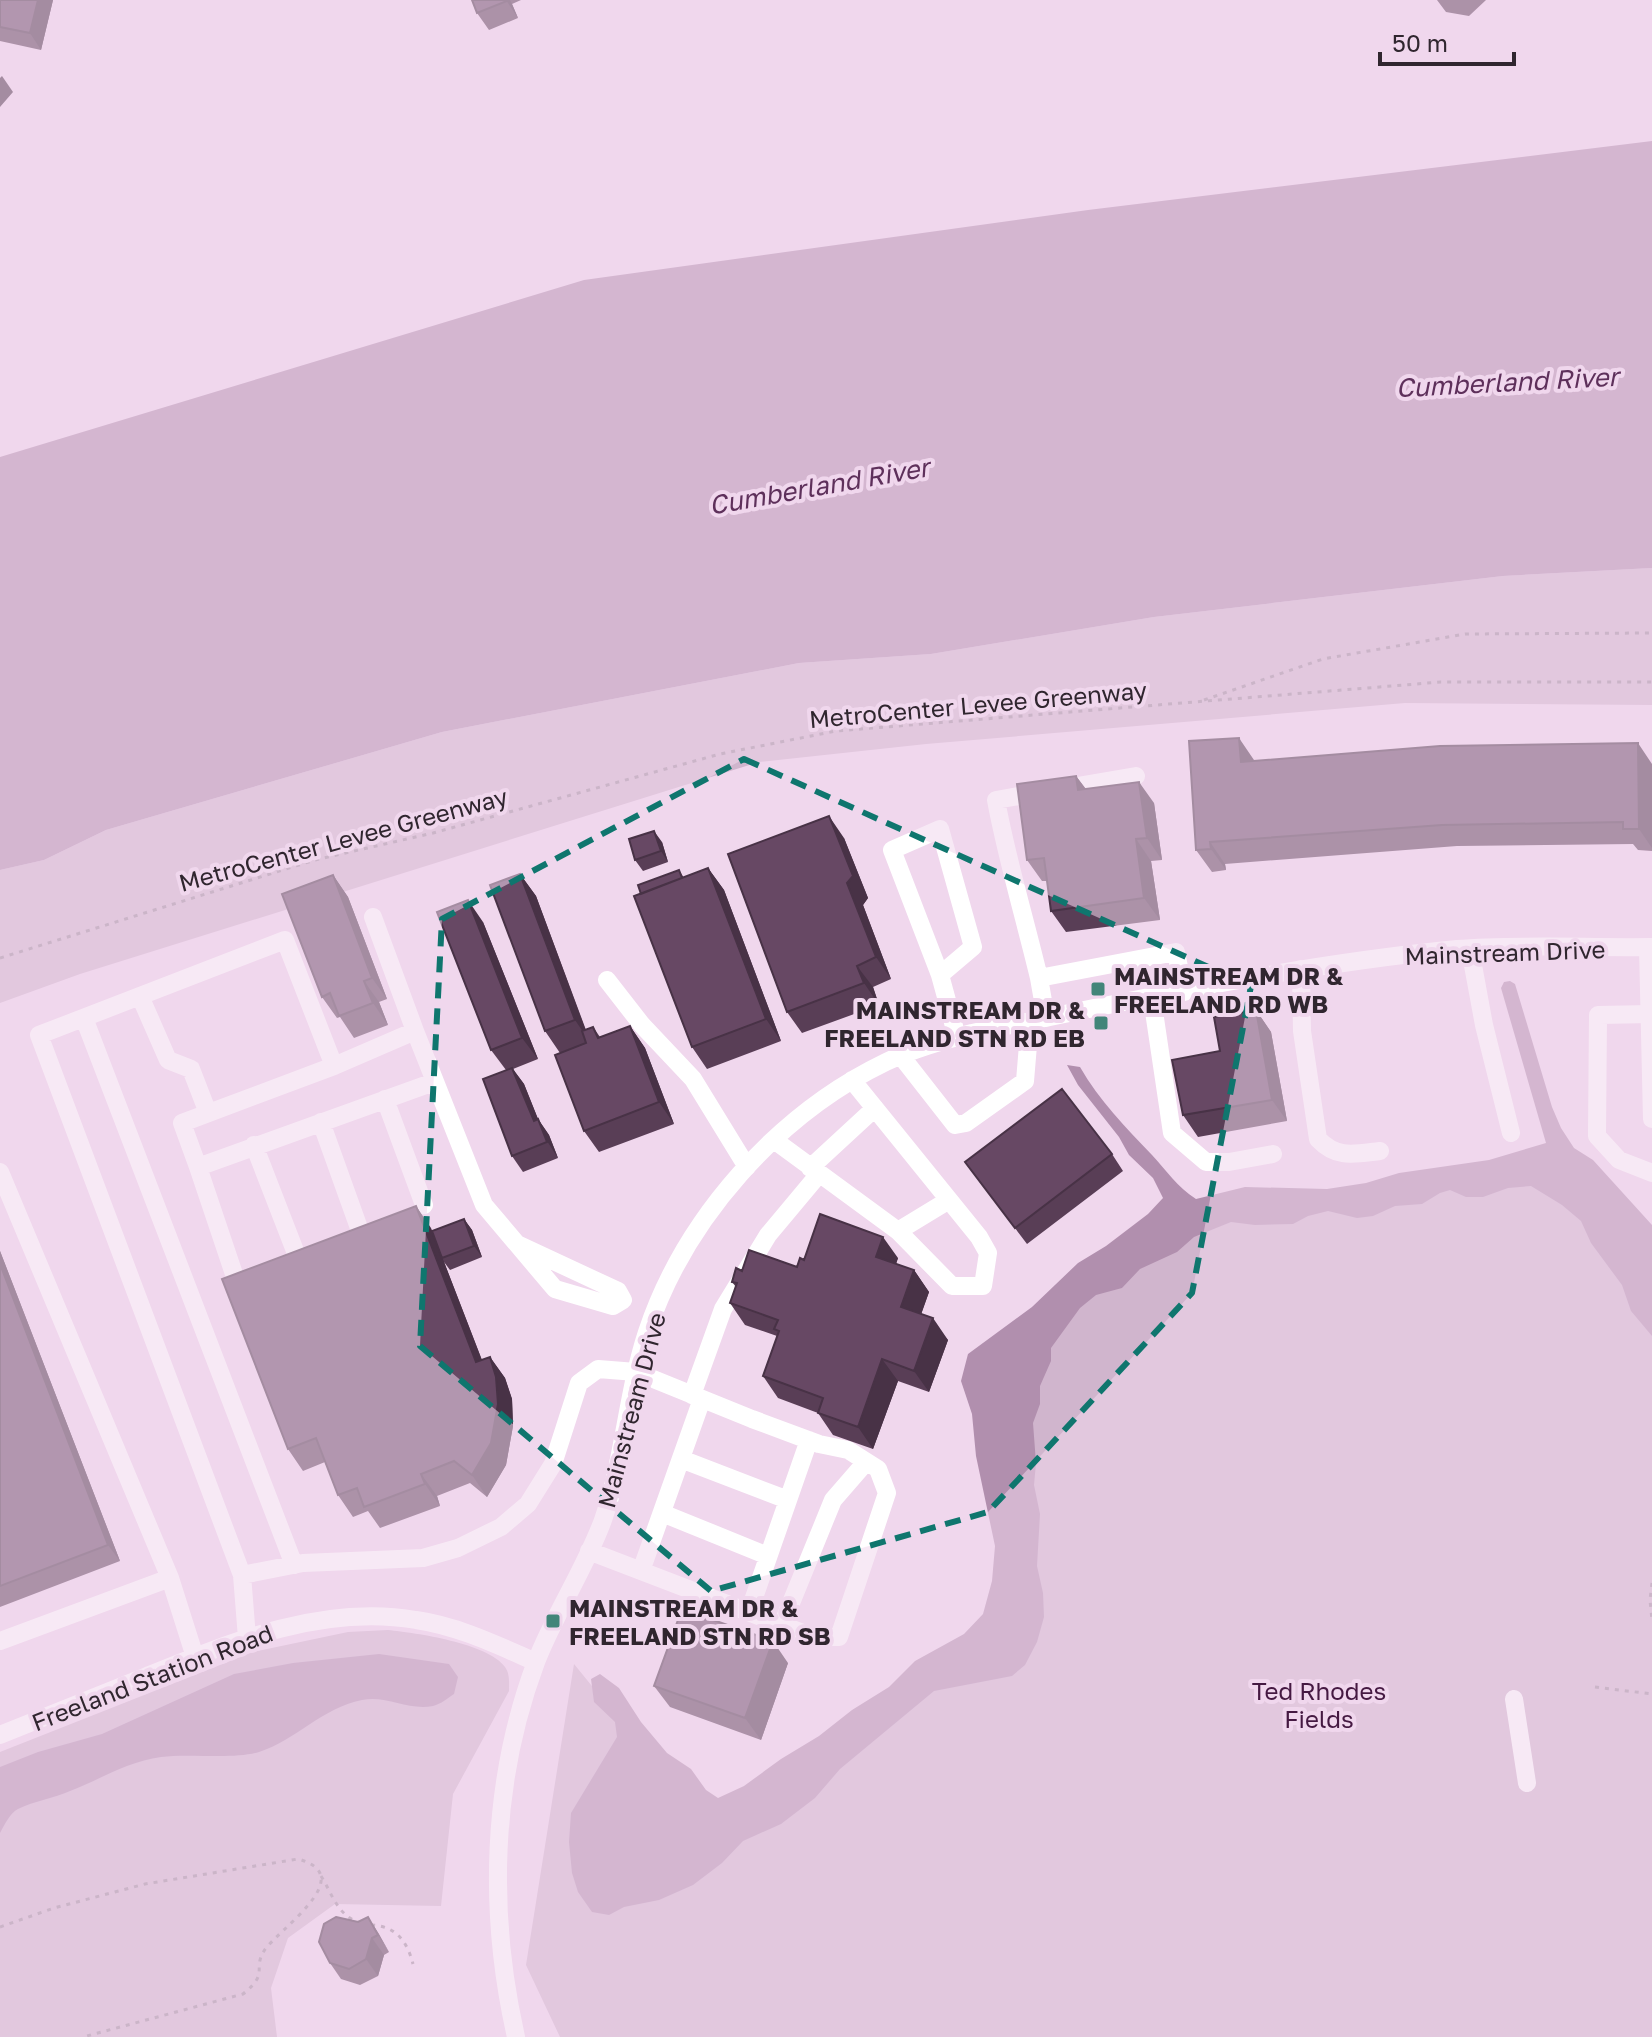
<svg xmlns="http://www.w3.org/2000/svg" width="1652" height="2037" viewBox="0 0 1652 2037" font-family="'Golos Text',sans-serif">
	<rect width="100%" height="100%" fill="#f0d7ed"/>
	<path fill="#d0b5cd" d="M1652 568V705L1405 703 926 744 759 762 80 974 0 1003V870L44 860 106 830 442 732 799 663 931 654 1154 617 1503 576Z
		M1562 1170 1652 1237V2037H560L526 1965 574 1664 701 1820 993 1636 1011 1529 988 1371 1156 1228Z
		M388 1630C416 1633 488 1643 505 1667 510 1674 509 1682 509 1691L453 1794 441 1906 335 1904 288 1938 271 1988 277 2037H0V1752L253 1652 348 1632Z"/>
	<path fill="#b18fae" d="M1652 141V568L1503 576 1154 617 931 654 799 663 442 732 106 830 44 860 0 870V457L584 280 1088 210Z
		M1510 981 1515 984 1552 1107 1561 1128 1574 1148 1593 1160 1652 1225V1336L1631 1311 1622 1285 1591 1243 1581 1221 1562 1205 1531 1186 1508 1188 1483 1197H1466L1450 1190 1440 1193 1422 1204 1395 1206 1373 1216 1357 1218 1328 1211 1308 1216 1293 1224 1255 1225 1231 1222 1194 1237 1177 1252 1140 1269 1122 1288 1096 1295 1080 1308 1051 1348V1361L1040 1386V1404L1033 1423 1036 1463 1034 1485 1040 1514 1037 1566 1043 1593 1044 1617 1037 1642 1025 1665 1012 1676 934 1691 840 1769 815 1798 781 1824 743 1841 722 1863 693 1885 659 1900 624 1907 609 1915 592 1912 578 1892 572 1873 569 1842 571 1813 617 1737 615 1722 594 1702 591 1679 600 1674 619 1688 641 1722 667 1753 691 1769 706 1790 718 1798 744 1786 781 1759 819 1736 852 1710 889 1687 915 1661 964 1634 983 1614 992 1581 995 1546 976 1456 972 1414 961 1381 968 1354 1032 1307 1078 1263 1106 1246 1148 1214 1163 1198 1153 1178 1129 1155 1119 1137 1078 1085 1067 1065 1080 1067C1099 1100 1126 1128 1152 1155 1167 1171 1177 1187 1196 1199L1245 1187 1327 1189 1366 1183 1399 1173 1489 1160 1546 1143 1501 988 1504 982Z
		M379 1654 449 1664 458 1677 454 1694C448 1698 441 1704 433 1706 408 1711 387 1695 362 1700 322 1708 296 1740 259 1752 233 1760 190 1753 161 1757 129 1761 101 1779 70 1791 54 1798 34 1801 18 1809 10 1813 5 1824 0 1833V1767L38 1752 102 1734 234 1674 293 1663Z"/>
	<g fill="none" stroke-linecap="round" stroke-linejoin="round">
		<path stroke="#9e8c9c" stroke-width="3" stroke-dasharray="4 6" stroke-linecap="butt" d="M1204 700 1323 659 1465 634 1652 633
			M0 958 315 860 433 833 720 754 836 731 1441 682H1652
			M1652 1583 1650 1600 1652 1620
			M1595 1687 1652 1694
			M321 1876C333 1895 337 1915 360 1923
			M371 1925C396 1926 407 1941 413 1964
			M0 1927 54 1908 145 1884 298 1859C361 1876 277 1930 264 1951 252 1971 270 1972 243 1994L83 2037"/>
		<path stroke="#fff" stroke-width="18" d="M373 917 415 1031
			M1648 947 1652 1119
			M1470 949 1484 1025 1511 1133
			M1301 969 1302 1031 1318 1139C1337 1159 1354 1154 1380 1151
			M940 975 892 850 940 829 973 947 940 975 957 1037
			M1039 978C1025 919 1007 860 996 800L1136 776
			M607 980 642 1025 693 1079 747 1167
			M140 996 168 1060 191 1069 208 1113
			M1152 998 1172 1133 1206 1162H1229L1273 1154
			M1652 1014 1598 1015 1597 1136 1619 1160 1652 1173
			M84 1018 294 1565
			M1046 1018 1039 978 1176 952 1184 992
			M901 1056 955 1125 966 1123 1025 1081 1030 1021
			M334 1066 182 1123 198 1167 434 1082
			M385 1099 424 1205
			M321 1122 359 1228
			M774 1140 898 1231 952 1286H983L988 1253 979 1237 852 1080
			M254 1145 297 1256
			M198 1167 235 1277
			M810 1168 875 1108
			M0 1172 170 1578 0 1641
			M898 1231 949 1200
			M692 1395 723 1309 768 1235 819 1174
			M681 1459 788 1500
			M662 1513 768 1556
			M641 1571 702 1399
			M242 1575 39 1035 285 940 334 1066 415 1031 484 1205 555 1289 613 1306 623 1300 618 1291 519 1245
			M170 1578 195 1657
			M749 1612 809 1440
			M782 1625 833 1500 866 1462
			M247 1638 242 1575 303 1563 423 1558 458 1548 501 1527 528 1504 553 1464 579 1383 598 1369 636 1372 752 1419 819 1444 848 1450 878 1469 887 1493 839 1637H813L589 1551
			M1514 1699 1527 1783
			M0 1735C49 1715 98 1696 147 1676 231 1642 323 1604 416 1620 458 1626 497 1645 536 1662
			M516 2037C488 1913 491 1782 536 1662 555 1613 585 1569 603 1520 624 1459 627 1393 647 1332 685 1218 778 1114 886 1062 913 1049 942 1041 972 1033 1132 1000 1294 965 1457 949 1521 944 1588 948 1652 947"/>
	</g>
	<path fill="#593e56" d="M0 0H53L41 50 0 41Z
		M472 0H521L512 4 518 18 489 30 477 13Z
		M1437 0H1486L1469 16 1446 12Z
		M1254 760V761L1652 764V851L1638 850 1633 844 1457 846 1225 864 1226 870 1212 872 1196 850Z
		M1076 776 1086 789 1154 803 1162 860 1151 861 1160 920 1066 932 1051 911 1047 881H1042L1027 860Z
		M844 838 868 898 863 905 891 979 873 987 879 1005 802 1033 787 1012Z
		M662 842 668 862 643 871 635 860Z
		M708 868 724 890 781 1041 707 1069 692 1047 641 894 679 870 684 878Z
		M520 874 536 896 586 1030 593 1027 600 1037 630 1026 645 1048 674 1124 599 1152 584 1131 560 1053 545 1031Z
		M333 875 348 897 387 999 379 1002 388 1025 354 1038 340 1017 337 1018 322 997Z
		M483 922 538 1059 513 1069 524 1084 538 1119 549 1135 558 1158 523 1172 512 1156 506 1070 491 1050Z
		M1256 1010 1271 1032 1287 1121 1198 1137 1183 1115Z
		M1112 1154 1123 1171 1027 1244 965 1162Z
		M416 1206 432 1231 464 1219 472 1230 482 1257 450 1270 444 1262 482 1360 490 1357 505 1378 512 1399 513 1426 506 1465 487 1497 470 1483 437 1496 440 1506 380 1528 368 1511 353 1517 338 1495 325 1462 303 1471 288 1449Z
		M0 1251 120 1561 0 1607Z
		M898 1258 896 1264 914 1270 929 1292 921 1314 948 1340 929 1392 898 1381 873 1449 833 1435 818 1413 778 1398 763 1376 777 1336 745 1325 730 1303 736 1287 732 1282 742 1271 797 1267 804 1260Z
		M788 1663 761 1740 670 1707 654 1686Z
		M368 1917 389 1952 384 1955 378 1976 360 1985 341 1979 330 1963 358 1922Z"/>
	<path fill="#483246" d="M38 0H53L41 50 30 33Z
		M506 0H510L512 4 518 18Z
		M2 76 13 92 0 107V78Z
		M1239 738 1254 760 1256 783 1241 762Z
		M1638 743 1652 764V848L1639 829Z
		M1076 776 1092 798 1078 790Z
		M1139 782 1154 803 1162 860 1147 838Z
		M829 816 844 838 868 898 863 905 891 979 876 957 847 883Z
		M654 831 662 842 668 862 661 851Z
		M1136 839 1151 861 1160 920 1144 898Z
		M1210 842 1225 864 1226 870 1211 849Z
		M708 868 724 890 781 1041 766 1019Z
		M520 874 536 896 590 1042 575 1020Z
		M333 875 348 897 387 999 372 978Z
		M468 900 483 922 538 1059 522 1038Z
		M857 966 873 987 879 1005 864 983Z
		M364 981 379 1002 388 1025 373 1003Z
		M1256 1010 1271 1032 1287 1121 1272 1100Z
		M630 1026 645 1048 674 1124 659 1102Z
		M512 1068 524 1084 538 1119 549 1135 558 1158 534 1121Z
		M416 1206 431 1228 491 1384 476 1362Z
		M464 1219 472 1230 482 1257 474 1246Z
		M883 1237 898 1258 891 1278 876 1257Z
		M0 1251 120 1561 108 1545 0 1264Z
		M914 1270 929 1292 916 1329 901 1307Z
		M933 1318 948 1340 929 1392 914 1371Z
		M490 1357 505 1378 512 1399 513 1426 506 1465 487 1497 472 1475Z
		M882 1359 898 1381 873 1449 858 1427Z
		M421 1474 437 1496 440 1506 425 1484Z
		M773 1641 788 1663 761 1740 745 1718Z
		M368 1917 379 1934 389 1952 378 1935Z
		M372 1938 384 1955 378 1976 366 1959Z"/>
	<path fill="#674864" stroke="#483246" stroke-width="2" d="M0 0H38L30 33 0 27Z
		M472 0H506L507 1 477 13Z
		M1239 738 1241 762 1440 746 1638 743 1639 829H1623V822L1442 825 1210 842 1211 849 1196 850 1189 741Z
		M1076 776 1078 790 1139 782 1147 838 1136 839 1144 898 1051 911 1044 858 1027 860 1017 784Z
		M829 816 853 876 847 883 876 957 857 966 864 983 787 1012 728 854Z
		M654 831 661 851 635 860 629 839Z
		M708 868 766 1019 692 1047 634 896Z
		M679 870 682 878 641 894 638 885Z
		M520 874 575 1020 545 1031 490 885Z
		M333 875 372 978 364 981 373 1003 339 1016 330 993 322 997 282 894Z
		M468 900 522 1038 491 1050 437 912Z
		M1256 1010 1272 1100 1183 1115 1172 1060 1220 1051 1214 1017Z
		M630 1026 659 1102 584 1131 555 1055 586 1043 582 1031 593 1027 598 1038Z
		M512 1068 534 1121 538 1119 547 1142 512 1156 483 1079Z
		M1062 1089 1112 1154 1015 1228 965 1162Z
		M416 1206 476 1362 490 1357 496 1377 498 1404 491 1443 472 1475 454 1461 421 1474 425 1484 364 1507 357 1488 338 1495 316 1438 288 1449 222 1279Z
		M820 1214 883 1237 876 1257 914 1270 901 1307 933 1318 914 1371 882 1359 858 1427 818 1413 823 1398 763 1376 779 1331 774 1329 778 1320 730 1303 737 1283 732 1282 736 1268 742 1271 749 1250 797 1267 800 1258 804 1260Z
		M464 1219 474 1246 442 1258 432 1231Z
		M0 1264 108 1545 0 1586Z
		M682 1609 773 1641 745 1718 654 1686Z
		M336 1917 358 1922 368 1917 378 1935 372 1938 366 1959 349 1969 330 1963 319 1942 324 1924Z"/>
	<path d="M0 0H1652V2037H0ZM744 759 1251 986 1192 1293 988 1512 711 1591 420 1346 442 919Z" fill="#f0d7ed" fill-opacity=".55" fill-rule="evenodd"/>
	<path fill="none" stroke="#0f766e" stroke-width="6" stroke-dasharray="16 10" stroke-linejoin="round" d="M744 759 1251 986 1192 1293 988 1512 711 1591 420 1346 442 919Z"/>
	<g fill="#428579" stroke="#f0d7ed" stroke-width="3">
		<rect x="1090" y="981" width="16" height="16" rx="4"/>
		<rect x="1093" y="1015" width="16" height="16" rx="4"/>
		<rect x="545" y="1613" width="16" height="16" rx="4"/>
	</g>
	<g text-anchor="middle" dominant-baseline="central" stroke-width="8" stroke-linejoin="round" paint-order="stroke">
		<g font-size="24" fill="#30262f" stroke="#f0d7ed">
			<text transform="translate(978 704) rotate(-5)">MetroCenter Levee Greenway</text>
			<text transform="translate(343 839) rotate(-15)">MetroCenter Levee Greenway</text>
			<text transform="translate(1505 952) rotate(-2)">Mainstream Drive</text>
			<text transform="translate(631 1410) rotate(-75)">Mainstream Drive</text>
			<text transform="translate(152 1677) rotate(-21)">Freeland Station Road</text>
		</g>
		<g font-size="24" font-weight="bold" fill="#30262f" stroke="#f0d7ed" text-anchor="start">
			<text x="1114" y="975">MAINSTREAM DR &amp;<tspan x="1114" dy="28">FREELAND RD WB</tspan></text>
			<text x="1085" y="1009" text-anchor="end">MAINSTREAM DR &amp;<tspan x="1085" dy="28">FREELAND STN RD EB</tspan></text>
			<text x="569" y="1607">MAINSTREAM DR &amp;<tspan x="569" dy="28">FREELAND STN RD SB</tspan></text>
		</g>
		<g font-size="24" fill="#451942" stroke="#f0d7ed">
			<text x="1319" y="1690">Ted Rhodes<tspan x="1319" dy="28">Fields</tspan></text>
		</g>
		<g font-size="26" font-style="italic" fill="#5e305b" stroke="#f0d7ed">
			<text transform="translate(1507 382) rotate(-3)">Cumberland River</text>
			<text transform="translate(819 486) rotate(-10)">Cumberland River</text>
		</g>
	</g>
	<path d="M1380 52v12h134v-12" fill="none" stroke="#30262f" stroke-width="4"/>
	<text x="1392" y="52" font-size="24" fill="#30262f" stroke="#f0d7ed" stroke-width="6" paint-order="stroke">50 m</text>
</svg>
